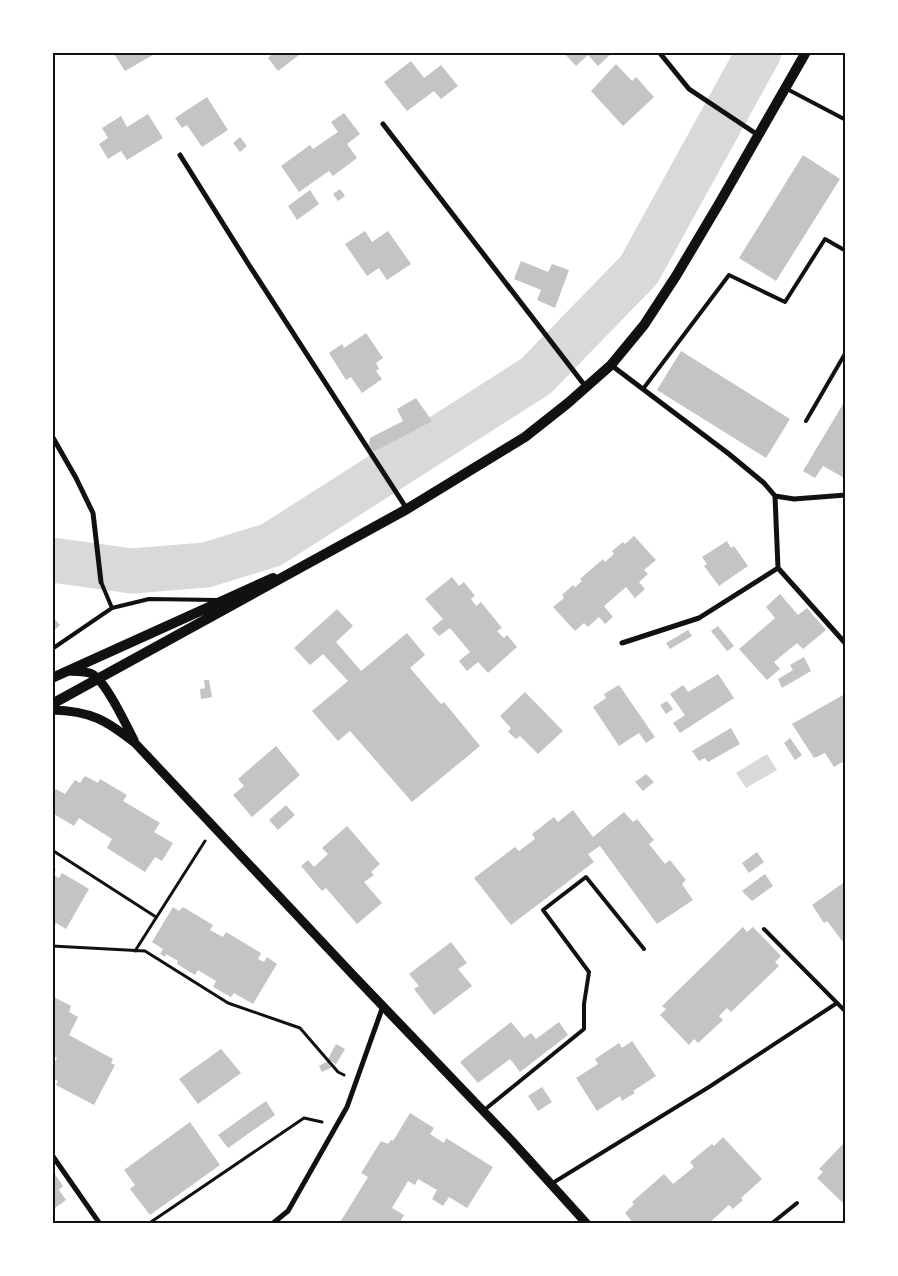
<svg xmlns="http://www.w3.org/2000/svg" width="898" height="1276" viewBox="0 0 898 1276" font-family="'Times New Roman',serif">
	<rect width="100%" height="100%" fill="#fff"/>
	<path fill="#d9d9d9" d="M767 754 777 770 746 788 736 773Z"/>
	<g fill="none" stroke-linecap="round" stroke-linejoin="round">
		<path stroke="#d9d9d9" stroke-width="45" d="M52 560 132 571 206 565 271 545 536 376 639 270 759 52"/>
	</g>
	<path fill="#c4c4c4" d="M113 52H158L125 71Z
		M274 52H297L299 55 278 71 268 58Z
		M563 52H613L598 66 588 55 576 66Z
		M411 61 424 78 441 65 458 86 441 99 434 91 407 111 384 82Z
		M616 64 632 81 636 77 654 97 623 126 591 91Z
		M207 97 228 130 202 147 187 125 182 128 175 118Z
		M344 113 360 134 347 144 357 158 333 176 329 171 299 192 281 166 310 145 313 149 338 132 331 122Z
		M148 114 163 138 127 160 121 151 108 159 99 144 108 138 102 128 121 116 127 127Z
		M240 137 247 146 240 152 233 143Z
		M803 155 840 179 776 281 739 258Z
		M340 189 345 196 338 201 333 194Z
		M310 190 319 204 297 220 288 206Z
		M365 231 372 242 388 231 411 264 387 280 379 268 367 276 345 244Z
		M521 261 548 272 552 264 569 270 555 308 537 300 541 290 514 279Z
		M366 333 383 358 376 363 379 369 376 371 382 379 362 393 351 377 346 380 329 353 342 344 344 348Z
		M681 351 790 419 766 458 657 390Z
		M416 398 432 421 374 452 369 445 370 438 403 421 397 409Z
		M846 399V479L823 466 815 478 803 471Z
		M634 536 656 560 644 570 648 574 639 582 645 589 635 598 626 587 604 606 613 617 605 624 599 617 588 627 584 623 575 631 553 607 564 598 562 595 573 585 575 587 582 581 580 579 603 559 605 562 614 554 612 551 623 542 625 544Z
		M727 541 731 548 734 546 748 566 719 586 704 566 707 564 702 557Z
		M452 577 459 586 464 582 475 596 471 599 476 606 481 602 502 628 497 631 504 638 507 635 517 647 488 673 478 662 467 671 459 661 470 652 450 628 439 636 432 628 443 619 425 599Z
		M780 594 798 615 807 608 826 630 803 649 797 643 774 662 780 669 767 680 739 649 775 618 766 607Z
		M337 609 353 626 336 642 361 671 407 633 425 655 410 668 441 704 444 702 480 746 412 802 350 731 338 741 312 711 348 681 323 654 310 665 294 648Z
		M52 616 60 625 52 632Z
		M718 626 734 646 727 651 711 631Z
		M688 630 692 636 670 649 666 643Z
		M804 657 811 671 782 688 778 679 793 670 790 665Z
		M718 674 734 698 680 733 673 723 685 715 670 694 683 685 688 692Z
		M204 680H209L212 697 201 699 200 689 205 688Z
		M619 685 655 737 646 743 639 733 619 746 593 707 606 698 604 694Z
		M525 692 563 731 538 754 520 736 516 739 508 732 511 728 500 716Z
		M843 695H846V760L834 767 825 753 814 758 792 724Z
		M667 701 673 709 666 714 660 705Z
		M731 728 740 744 708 762 705 758 699 761 692 751Z
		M790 738 802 755 795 760 784 743Z
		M276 746 300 775 252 817 233 795 244 786 238 779Z
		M646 774 654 782 643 791 635 782Z
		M85 776 98 783 100 779 127 795 123 801 160 823 154 832 173 843 162 861 155 857 145 872 107 848 112 839 79 818 74 826 52 813V795L56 789 65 794 75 780 80 783Z
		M286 805 295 815 278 830 269 820Z
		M573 810 593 837 624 812 633 822 637 819 654 840 649 844 665 864 670 860 686 880 682 884 693 900 657 924 600 846 588 854 594 862 511 925 474 878 515 847 519 851 535 839 532 834 554 817 558 822Z
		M347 826 380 864 371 872 374 875 364 882 382 903 357 924 326 888 322 891 301 866 308 860 314 867 328 854 322 848Z
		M757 852 764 862 749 873 742 863Z
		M52 867 56 869 53 875 59 878 62 873 89 889 66 929 56 923 52 929Z
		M765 874 773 886 752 901 742 891Z
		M846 881V946L827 921 824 923 812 905Z
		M173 907 179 911 183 907 213 925 210 930 223 937 226 932 261 953 258 959 264 962 267 957 277 964 253 1004 234 993 231 997 213 987 216 981 198 970 195 975 177 964 178 961 166 954 165 957 160 954 163 949 152 942Z
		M743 927 747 932 753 927 781 956 775 962 779 966 731 1012 727 1008 719 1016 723 1020 698 1043 694 1039 689 1045 660 1015 666 1009 662 1006Z
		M451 942 467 963 458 969 472 986 434 1015 414 989 419 986 409 974Z
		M52 996 71 1006 69 1012 78 1017 69 1035 113 1059 111 1063 115 1065 94 1105 56 1085 58 1081 52 1078V1067L57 1058 52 1055Z
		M511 1022 524 1038 531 1033 536 1039 559 1022 568 1035 520 1072 510 1059 478 1083 460 1062Z
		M632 1041 656 1076 633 1091 635 1093 628 1097 622 1101 620 1096 597 1111 576 1078 598 1064 595 1059 619 1043 622 1048Z
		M336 1044 345 1049 336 1064 328 1059Z
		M221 1049 241 1073 198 1104 179 1079Z
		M328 1061 332 1067 322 1072 319 1066Z
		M542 1087 552 1102 538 1111 528 1096Z
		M266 1101 275 1115 228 1148 218 1135Z
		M410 1113 434 1128 430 1134 444 1143 446 1138 493 1167 467 1208 449 1197 443 1206 432 1199 437 1190 418 1179 415 1185 408 1181 392 1208 404 1215 399 1224H339L368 1177 361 1173 381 1141 388 1144 391 1140 393 1141Z
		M190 1122 220 1165 150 1215 130 1189 135 1185 124 1170Z
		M723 1137 762 1179 741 1198 743 1200 733 1209 729 1205 708 1224H634L625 1213 634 1204 632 1202 664 1174 673 1184 694 1167 690 1162 712 1144 714 1146Z
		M846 1141V1206L817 1178 823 1172 819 1169Z
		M52 1170 63 1186 59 1190 66 1200 52 1210Z"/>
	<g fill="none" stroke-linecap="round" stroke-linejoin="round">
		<path stroke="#111" stroke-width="3" d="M52 850 156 917
			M52 946 145 951 228 1003 300 1028 338 1072 344 1075
			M135 951 205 841
			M148 1224 304 1118 322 1122"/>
		<path stroke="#111" stroke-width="4" d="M787 89 846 120
			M643 389 729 275 785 302 825 239 846 251
			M806 421 846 352
			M101 582 112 608
			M52 649 112 608 149 599 218 600
			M764 929 846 1012
			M483 1111 584 1029V1004L589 972 543 910 586 877 644 949
			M551 1184 709 1087 837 1003
			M771 1224 797 1203"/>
		<path stroke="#111" stroke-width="5" d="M659 52 689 89 758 135
			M383 124 586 387
			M180 155 249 265 407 509
			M611 365 729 454 764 483 775 496 794 499 846 495
			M52 436 76 478 93 513 101 582
			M775 496 778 568 846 644
			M622 643 699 618 778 568
			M52 1155 100 1224
			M272 1224 288 1211 347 1107 383 1006"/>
		<path stroke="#111" stroke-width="9" d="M69 671C76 672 86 671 92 674 106 681 126 725 134 740
			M52 710C91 711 106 720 135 743L354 976 512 1141 587 1224"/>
		<path stroke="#111" stroke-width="10" d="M52 678 273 578
			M52 704 407 509 525 437 568 403 611 365 644 325 676 276 720 202 806 52"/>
	</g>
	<rect width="898" height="1276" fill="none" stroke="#ffffff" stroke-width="108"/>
	<rect x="54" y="54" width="790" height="1168" fill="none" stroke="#111" stroke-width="2"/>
</svg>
